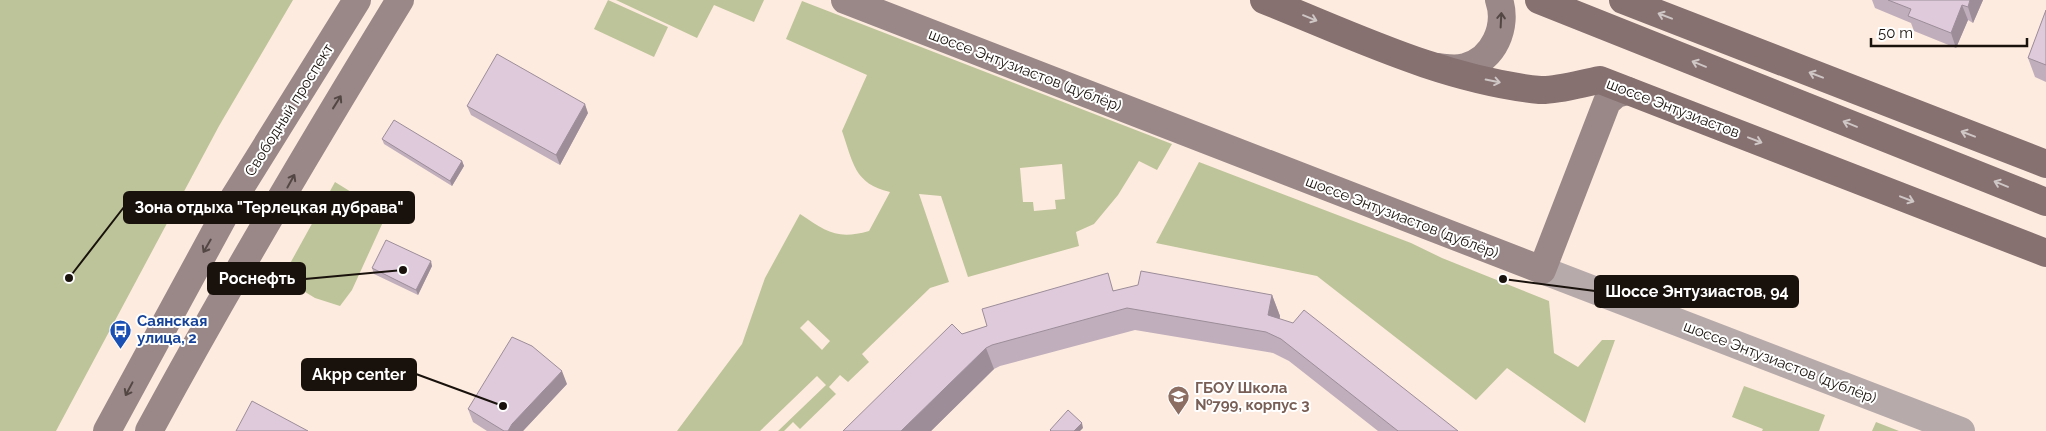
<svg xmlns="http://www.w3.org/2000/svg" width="2046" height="431" viewBox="0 0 2046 431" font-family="Raleway,sans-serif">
	<rect width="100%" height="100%" fill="#feebdf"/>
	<path fill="#bdc499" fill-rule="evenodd" d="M0 0H293L219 126 56 431H0Z
		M608 0 668 27 654 57 594 29Z
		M616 0H764L754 22 714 5 697 38Z
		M802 1 1172 144 1157 170 1139 161 1118 195 1094 224 1076 232 1079 246 968 277 941 196 919 194 949 282 930 288 862 354 869 362 848 382 840 375 829 387 836 394 800 429 793 422 784 431H778L826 385 817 376 760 431H677L742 344 765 278 800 214C827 232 837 240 869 231L890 192C854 184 853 162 842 131L867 75 786 39ZM1062 164 1065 199 1055 200 1056 209 1034 211 1033 202H1023L1020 168ZM808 320 830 341 822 350 800 328Z
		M1199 162 1411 243 1442 258 1549 301 1554 353 1578 367 1602 340H1615L1585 423 1507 368 1476 400 1317 276 1156 243Z
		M335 182 377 208 383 222 352 290 340 306 315 298 282 278Z
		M1744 386 1825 415 1819 431H1762L1763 429 1732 417Z
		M1876 422 1899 431H1872Z"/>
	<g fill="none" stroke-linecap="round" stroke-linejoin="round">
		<path stroke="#b6aaaa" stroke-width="28" d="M1542 270 1961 431"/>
		<path stroke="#9a8888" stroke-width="28" d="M845 0 1542 270 1607 102 1616 94 1628 91
			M1437 67C1447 68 1456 70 1465 67 1494 60 1508 26 1499 0
			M107 431 232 201 357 0
			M149 431C228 285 313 142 400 0"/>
		<path stroke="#867070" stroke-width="28" d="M1264 0C1354 36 1443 80 1540 90 1556 91 1583 83 1600 80L2046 253
			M1539 0 2046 202
			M1623 0 2046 164"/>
	</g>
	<path fill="#c0aebc" d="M1872 0H1983L1973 23 1968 20 1956 48 1914 31 1911 23 1875 8Z
		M2046 10V82L2035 77 2028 58Z
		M467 106 588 113 560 165 471 115Z
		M382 139 462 161 464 166 452 186 384 144Z
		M432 266 418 295 374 274 372 268Z
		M1114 290 1272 295 1280 316V319L1458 431H1378L1289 361 1273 353 1135 330 1000 366 994 369 931 431H843L962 334Z
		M567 384 523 431H487L473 422 468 409Z"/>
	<path fill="#9c8d99" d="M1970 0H1983L1973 23 1968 7Z
		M1962 5 1968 20 1956 48 1951 33Z
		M585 104 588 113 560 165 556 155Z
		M462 161 464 166 452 186 450 181Z
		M431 261 432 266 418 295 416 290Z
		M1272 295 1280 316 1276 337 1268 315Z
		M986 348 994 369 931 431H901Z
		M562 371 567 384 523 431H508L512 424Z
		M1082 423 1083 428 1080 431H1074Z"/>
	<path fill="#dfcadb" stroke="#9c8d99" d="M1888 0H1970L1968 7 1962 5 1951 33 1908 16 1911 9Z
		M2046 10V65L2028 58Z
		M497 54 585 104 556 155 467 106Z
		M394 120 462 161 450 181 382 139Z
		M386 240 431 261 416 290 372 268Z
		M1141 271 1272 295 1268 315 1293 323 1304 310 1458 431H1398L1281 339 1266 332 1127 308 992 345 986 348 901 431H843L952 324 962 334 987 326 982 309 1108 273 1113 291 1138 285Z
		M512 337 532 346 562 371 512 424 508 431H504L468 409Z
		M252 401 308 431H236Z
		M1068 410 1082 423 1074 431H1051L1050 430Z"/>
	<defs><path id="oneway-shaft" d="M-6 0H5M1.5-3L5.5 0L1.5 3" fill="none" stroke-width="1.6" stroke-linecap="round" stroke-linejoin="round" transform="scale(1.25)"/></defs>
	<g stroke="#cfc6c6">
		<use href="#oneway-shaft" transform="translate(1665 16) rotate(-159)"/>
		<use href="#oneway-shaft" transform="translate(1310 18) rotate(22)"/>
		<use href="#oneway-shaft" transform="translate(1699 64) rotate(-158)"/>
		<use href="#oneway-shaft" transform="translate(1816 75) rotate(-159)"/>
		<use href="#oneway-shaft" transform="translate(1493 81) rotate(11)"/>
		<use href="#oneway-shaft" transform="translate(1850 124) rotate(-158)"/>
		<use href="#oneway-shaft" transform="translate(1968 134) rotate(-159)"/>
		<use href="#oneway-shaft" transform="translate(1755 140) rotate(21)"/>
		<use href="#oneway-shaft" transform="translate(2001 184) rotate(-158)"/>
		<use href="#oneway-shaft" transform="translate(1907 199) rotate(21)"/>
	</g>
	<g stroke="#534744">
		<use href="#oneway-shaft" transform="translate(1501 20) rotate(-87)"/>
		<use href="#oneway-shaft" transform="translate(337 102) rotate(-58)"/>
		<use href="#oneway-shaft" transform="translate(291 181) rotate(-61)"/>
		<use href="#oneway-shaft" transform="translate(207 246) rotate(120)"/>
		<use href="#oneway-shaft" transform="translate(129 389) rotate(118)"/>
	</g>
	<defs>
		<symbol id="bus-pin" viewBox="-11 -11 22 30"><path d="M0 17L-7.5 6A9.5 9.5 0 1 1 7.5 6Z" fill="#1a4fb4" stroke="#fff"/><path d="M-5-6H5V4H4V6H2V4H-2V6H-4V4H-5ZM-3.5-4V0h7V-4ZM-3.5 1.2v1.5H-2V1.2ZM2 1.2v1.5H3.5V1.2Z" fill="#fff"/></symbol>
		<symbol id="school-pin" viewBox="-11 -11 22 30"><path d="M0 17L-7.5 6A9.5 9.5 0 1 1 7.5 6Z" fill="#8d6e63" stroke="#fff"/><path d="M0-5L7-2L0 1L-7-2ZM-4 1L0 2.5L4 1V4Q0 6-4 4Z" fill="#fff"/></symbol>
	</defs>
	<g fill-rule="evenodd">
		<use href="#bus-pin" x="108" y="318" width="25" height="34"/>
		<use href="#school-pin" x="1166" y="384" width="25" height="34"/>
	</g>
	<g text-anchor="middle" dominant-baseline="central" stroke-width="4" stroke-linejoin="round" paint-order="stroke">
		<g font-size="15" fill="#19120c" stroke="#fff">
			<text transform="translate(1025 70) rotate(21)">шоссе Энтузиастов (дублёр)</text>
			<text transform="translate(1673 108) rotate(21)">шоссе Энтузиастов</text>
			<text transform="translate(289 110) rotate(-58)">Свободный проспект</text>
			<text transform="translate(1402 217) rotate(21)">шоссе Энтузиастов (дублёр)</text>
			<text transform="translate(1780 362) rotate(21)">шоссе Энтузиастов (дублёр)</text>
		</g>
		<g font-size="15" font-weight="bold" fill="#164399" stroke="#fff" text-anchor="start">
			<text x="137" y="321">Саянская<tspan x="137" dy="17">улица, 2</tspan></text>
		</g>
		<g font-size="15" font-weight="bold" fill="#785e54" stroke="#fff" text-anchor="start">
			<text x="1195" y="388">ГБОУ Школа<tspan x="1195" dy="17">№799, корпус 3</tspan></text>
		</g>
	</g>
	<path fill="none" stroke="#19120c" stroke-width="2" d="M69 278L124 207M403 270L305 279M1503 279L1595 291M503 406L416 374"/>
	<g fill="#19120c" stroke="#fff" stroke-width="2">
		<circle cx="69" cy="278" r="5"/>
		<circle cx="403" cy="270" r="5"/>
		<circle cx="1503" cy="279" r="5"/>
		<circle cx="503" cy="406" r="5"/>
	</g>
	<g fill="#19120c" stroke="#19120c" stroke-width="2">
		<rect x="124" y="192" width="290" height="31" rx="5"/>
		<rect x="208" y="263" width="97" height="31" rx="5"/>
		<rect x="1595" y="276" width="203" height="31" rx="5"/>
		<rect x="302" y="359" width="114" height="31" rx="5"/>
	</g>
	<g font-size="16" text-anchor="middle" font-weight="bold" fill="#fff">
		<text x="269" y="213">Зона отдыха "Терлецкая дубрава"</text>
		<text x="257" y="284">Роснефть</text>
		<text x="1697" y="297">Шоссе Энтузиастов, 94</text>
		<text x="359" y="380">Akpp center</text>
	</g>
	<path d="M1871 38v8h156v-8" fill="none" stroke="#19120c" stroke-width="2.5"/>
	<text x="1878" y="38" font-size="15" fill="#19120c" stroke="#ffffff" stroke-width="4" paint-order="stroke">50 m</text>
</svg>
